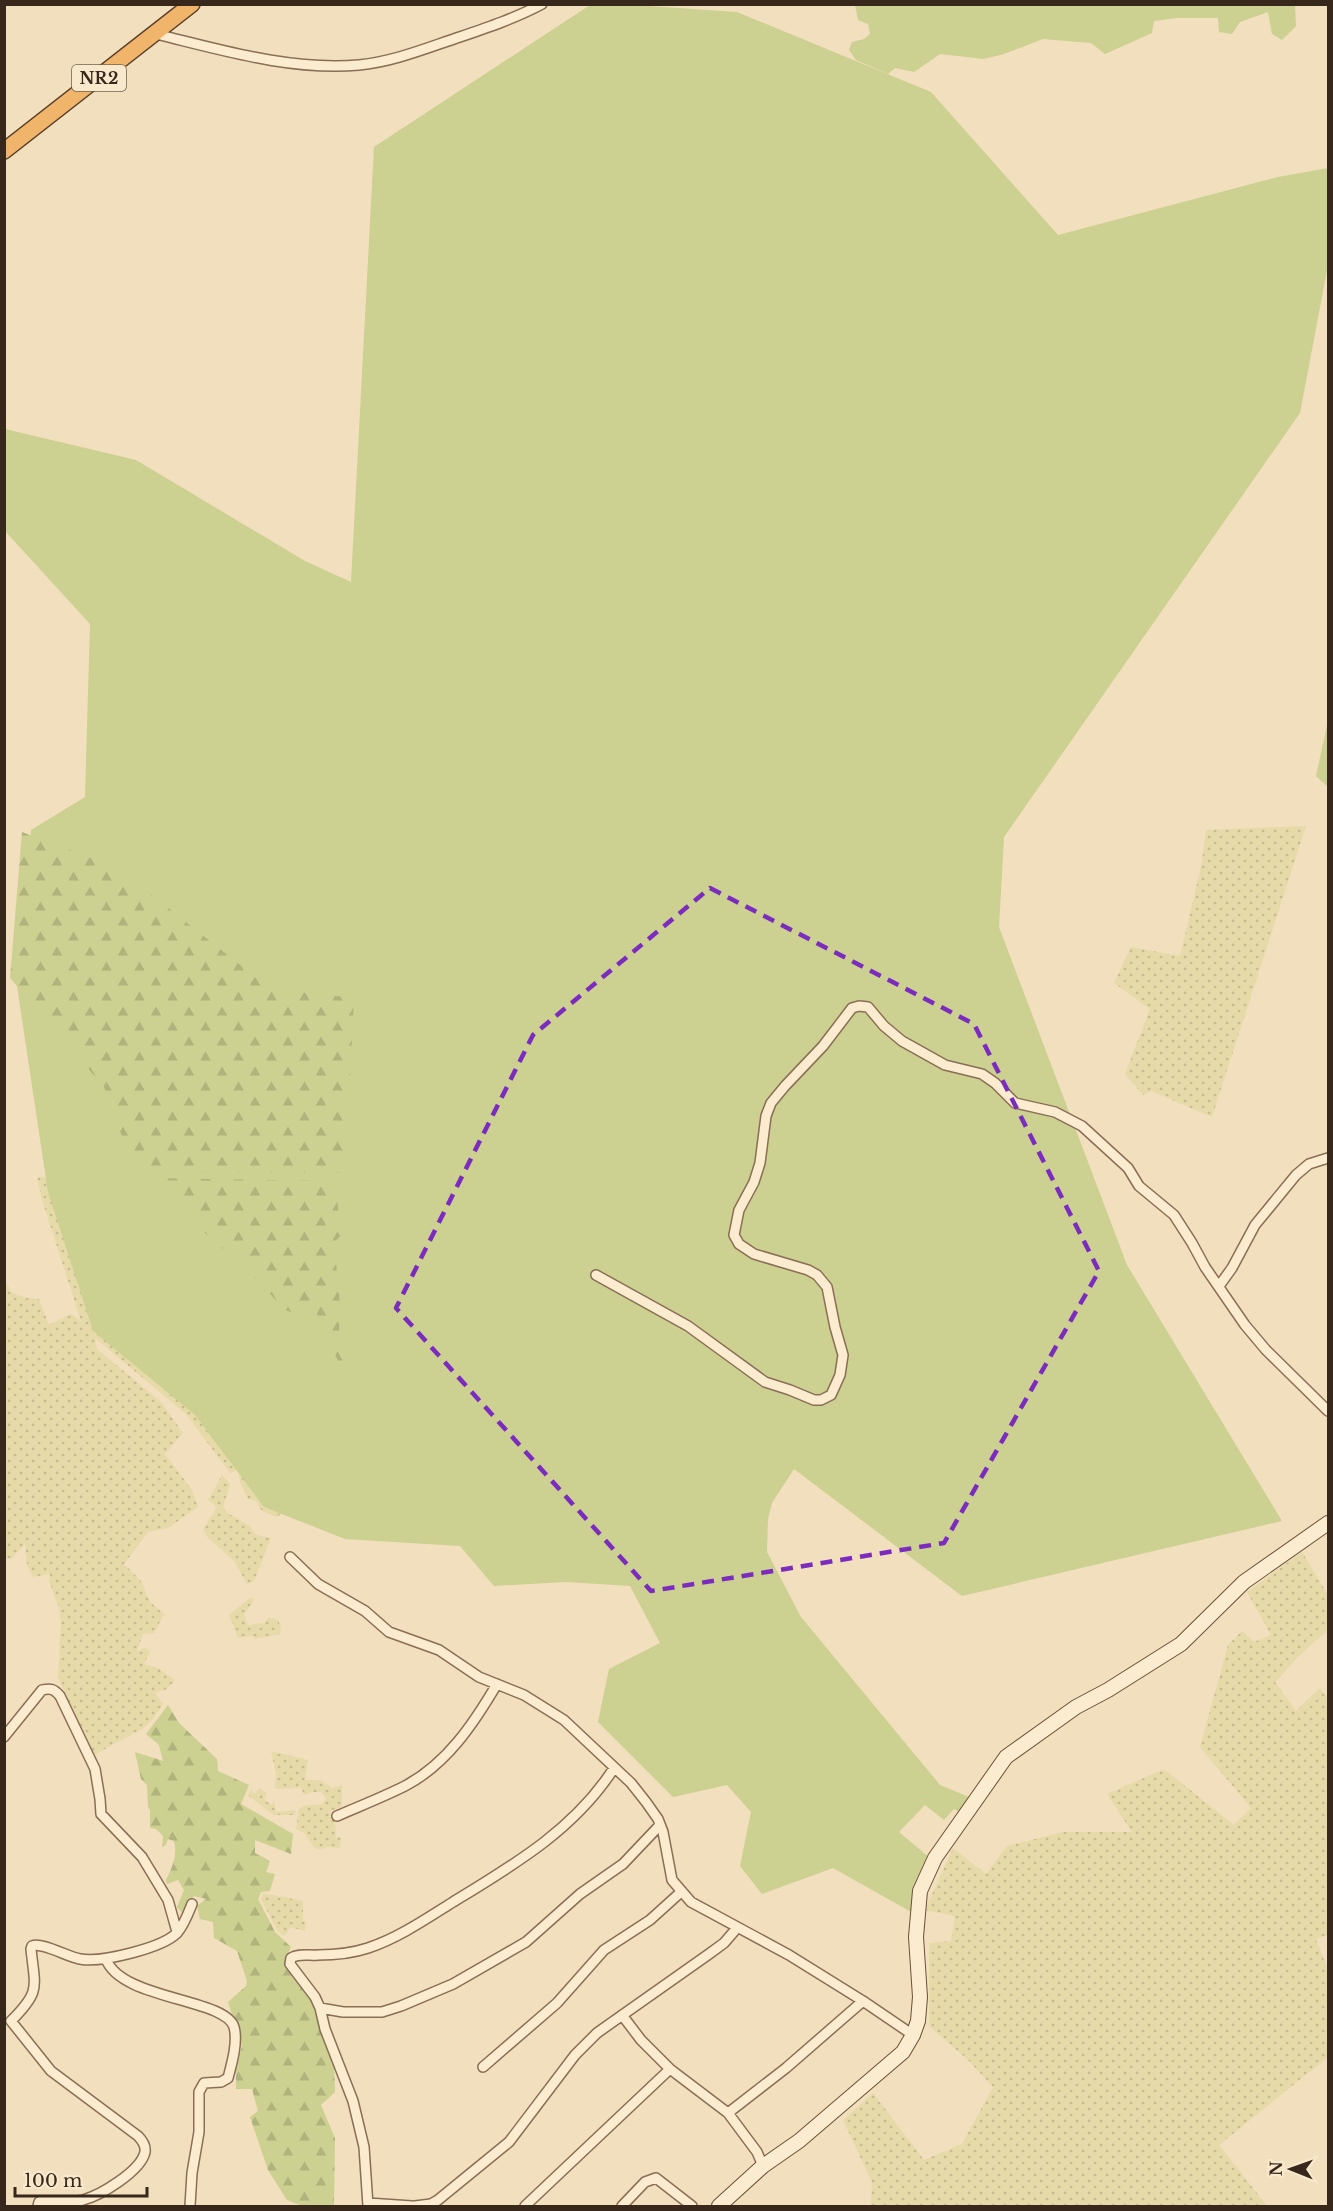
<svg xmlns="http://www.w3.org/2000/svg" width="1333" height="2211" viewBox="0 0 1333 2211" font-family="'Libre Baskerville',serif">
	<defs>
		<pattern id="farmland-dots" width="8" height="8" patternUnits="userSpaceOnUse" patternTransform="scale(1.5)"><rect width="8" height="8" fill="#e7daa9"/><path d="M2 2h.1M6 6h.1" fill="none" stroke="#c7bb91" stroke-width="1.8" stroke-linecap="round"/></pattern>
		<pattern id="forest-firs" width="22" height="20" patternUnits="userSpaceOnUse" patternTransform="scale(1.5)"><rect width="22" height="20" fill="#ccd090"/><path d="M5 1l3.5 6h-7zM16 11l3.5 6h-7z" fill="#b0b37c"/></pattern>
	</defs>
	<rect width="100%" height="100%" fill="#f1dfbd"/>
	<path fill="url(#farmland-dots)" d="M1306 826 1212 1117 1151 1091 1143 1095 1125 1074 1150 1009 1114 983 1131 947 1180 956 1201 867 1206 830Z
		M37 1177 149 1182 249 1465 230 1473 186 1414 95 1338 97 1349 161 1402 183 1433 165 1454 192 1490 198 1507 168 1528 148 1532 124 1564 141 1581 150 1602 164 1614 154 1633 143 1634 137 1651 145 1648 150 1652 144 1664 158 1668 175 1680 167 1689 155 1693 163 1704 154 1718 144 1728 94 1755 78 1725 58 1677 61 1624 59 1608 49 1581 50 1574 33 1577 27 1565 25 1544 11 1559 5 1558V1282L8 1285 11 1292 26 1298 39 1299 49 1325 71 1314 81 1321 42 1200Z
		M239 1472 283 1513 276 1517 262 1511 256 1501 248 1499 240 1482Z
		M222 1475 230 1484 223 1508 229 1514 250 1526 256 1535 271 1538 254 1581 247 1584 234 1561 208 1538 203 1529 217 1507 208 1500Z
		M1302 1552 1328 1595V1629L1297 1658 1275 1682 1296 1711 1320 1688 1328 1698V1935L1316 1939 1326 1965H1328V2057L1219 2145 1267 2206H871L872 2182 843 2120 873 2093 924 2160 962 2144 993 2087 968 2060 929 2026V1943L951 1941 955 1916 925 1910 953 1848 986 1874 1007 1846 1063 1832H1132L1107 1794 1164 1769 1234 1825 1251 1808 1200 1747 1228 1645 1242 1631 1254 1642 1271 1635 1247 1592Z
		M251 1597 254 1600 244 1615 248 1625 265 1623 268 1617 278 1620 281 1628 280 1634 255 1639 253 1636 238 1638 229 1615Z
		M271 1751 308 1760 305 1780H320L332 1788 342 1785V1807L330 1811 332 1819H335L336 1837H341L340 1848 328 1847 319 1850 314 1847 304 1833 296 1829 299 1809 303 1806 323 1804 326 1798 321 1792H312L304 1795 301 1788 275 1789 276 1774Z
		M252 1788V1792L255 1794 259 1788 267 1793 264 1800 272 1805 274 1800 276 1812 296 1810 294 1815H274L250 1797 248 1795Z
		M263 1893 303 1901V1920L306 1923 305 1931 290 1927 285 1936 278 1932 261 1899Z"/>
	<path fill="#ccd090" d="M590 5H634L737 12 931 92 1058 235 1278 177 1328 168V265L1300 413 1004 837 999 927 1127 1265 1282 1521 962 1596 794 1469 772 1503 768 1519 767 1552 801 1617 940 1785 981 1802 970 1817 954 1809 944 1820 925 1805 899 1832 937 1864 913 1913 833 1868 762 1894 740 1866 751 1812 727 1785 673 1797 598 1722 609 1669 660 1643 630 1586 566 1582 494 1586 460 1546 345 1539 264 1507 195 1415 93 1331 48 1192 15 973 31 830 85 797 90 624 5 531V429L136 460 305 561 351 582 374 147Z
		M855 5 1295 4 1296 26 1282 40 1272 34 1268 12 1240 22 1232 34 1219 32 1218 18H1176L1154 21 1152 33 1105 54 1091 43 1043 39 1004 54 984 59 940 54 914 72 895 68 888 74 856 60 849 50 852 42 864 39 870 34 868 24 858 20Z
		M1328 721V787L1316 776Z"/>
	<path fill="url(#forest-firs)" d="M22 832 118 868 270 989 354 998 345 1173 135 1172 104 1087 10 978Z
		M151 1178 335 1181 341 1235 334 1243 340 1303 339 1334 348 1350 345 1374 319 1324 316 1308 301 1315 285 1310 250 1272 199 1228 180 1200Z
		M168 1705 179 1723 217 1759 218 1771 249 1785 241 1804 293 1834 291 1854 255 1840V1853L270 1861 266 1872 275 1874 270 1891 261 1892 258 1899 275 1932 291 1947 285 1960 294 1977 310 1999 322 2030 334 2064 335 2092 321 2105 335 2138 334 2206H302L287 2200 268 2170 250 2117 258 2111 252 2089H236V2070L242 2046 228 2002 246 1986 247 1981 237 1951 214 1938 213 1922 200 1919 197 1906 206 1899 194 1896 184 1915 177 1907 184 1890 178 1880 167 1884 166 1880C172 1868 178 1854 174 1841L168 1839 165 1846 162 1847 163 1836 156 1829 150 1828V1810L148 1807 147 1785 141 1779 135 1752 163 1761 159 1745 146 1734Z"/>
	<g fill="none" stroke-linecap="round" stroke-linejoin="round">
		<defs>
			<path id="minor" d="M156 34C222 50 291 71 359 65 390 62 419 51 448 41 480 30 512 20 542 4
				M596 1275 688 1326 765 1382 790 1390 814 1400H821L831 1395 840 1375 843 1355 835 1327 827 1287 817 1275 808 1270 754 1254 739 1244 734 1235 739 1210 754 1182 760 1163 766 1116 771 1103 785 1086 823 1046 852 1008 859 1006 868 1007 884 1026 902 1041 945 1065 982 1074 995 1083 1015 1103 1055 1112 1082 1126 1128 1168 1139 1186 1174 1215 1192 1243 1205 1267 1245 1325 1266 1350 1328 1411
				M1219 1286 1232 1268 1255 1225 1296 1175 1309 1164 1328 1158
				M290 1557 318 1584 365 1611 389 1632 439 1650 479 1677 524 1695 564 1720 631 1783 646 1802 658 1819 663 1832 672 1880 691 1902 789 1955 863 2001 913 2035
				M4 1737 42 1690C51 1688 54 1689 60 1696L95 1769 100 1799 101 1814 142 1857 168 1900 177 1932
				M337 1816C360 1806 383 1797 405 1786 447 1764 474 1723 497 1684
				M106 1959C121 2000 225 1998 234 2027 238 2042 232 2063 228 2078L221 2082 204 2083 199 2092V2132L192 2173 190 2206
				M320 2008 343 2012H382L401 2006 453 1984 526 1942 580 1894 623 1864 660 1825
				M622 2015 641 2040 670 2069 728 2113 757 2152 763 2166
				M483 2067 557 2003 604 1950 650 1920 681 1892
				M728 2113 786 2068 863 2001
				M368 2203 412 2206
				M38 2206 39 2202 41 2201C55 2201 70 2203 83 2200 101 2195 141 2171 145 2152 146 2145 142 2140 138 2136L51 2071 11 2021C41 1991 35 1988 31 1949L32 1946C42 1942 68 1957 80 1959 101 1963 162 1948 177 1933 184 1925 188 1914 192 1904
				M368 2206 364 2147 353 2101 325 2029 320 2008 315 1997 290 1964 291 1958C299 1953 309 1956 318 1955 334 1955 353 1953 368 1948 398 1938 426 1919 453 1902 514 1865 575 1829 614 1768
				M415 2206 431 2204 438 2200 509 2142 575 2055 597 2033 709 1954 724 1943 737 1928
				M525 2206 670 2069
				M622 2206 645 2182 656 2178 692 2206"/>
			<path id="secondary" d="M719 2206 763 2166 799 2141 903 2052 913 2035 918 2021 920 1997 916 1937 920 1891 935 1858 1006 1757 1076 1707 1108 1690 1181 1644 1244 1582 1328 1523"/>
			<path id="trunk" d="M4 151 192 4"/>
		</defs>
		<use href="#minor" stroke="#8a6e55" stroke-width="12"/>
		<use href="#secondary" stroke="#6c4f38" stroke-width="16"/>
		<use href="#trunk" stroke="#573c2a" stroke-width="18"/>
		<use href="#minor" stroke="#fbecd0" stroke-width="9"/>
		<use href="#secondary" stroke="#fbecd0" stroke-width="14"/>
		<use href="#trunk" stroke="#f0b56a" stroke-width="15"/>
	</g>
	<path fill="none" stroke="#7b2cbf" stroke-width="4.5" stroke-dasharray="12 8" stroke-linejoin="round" d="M710 888 974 1024 1099 1271 944 1543 651 1591 396 1308 533 1035Z"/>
	<g text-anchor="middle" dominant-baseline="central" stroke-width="4.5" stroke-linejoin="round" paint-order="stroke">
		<rect fill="#f8e9cd" stroke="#726150" stroke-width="1.5" x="72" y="65" width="54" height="26" rx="4.5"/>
		<g font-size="16" font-weight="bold" fill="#38271b">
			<text x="99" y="78">NR2</text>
		</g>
	</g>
	<rect width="1333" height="2211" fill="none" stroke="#38271b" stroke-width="12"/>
	<g transform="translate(1291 2169) rotate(271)" stroke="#f8e9cd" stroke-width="4.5" paint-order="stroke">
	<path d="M0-4.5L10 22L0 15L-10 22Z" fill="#38271b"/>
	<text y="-9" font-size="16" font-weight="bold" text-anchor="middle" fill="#38271b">N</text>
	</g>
	<path d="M15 2187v9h132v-9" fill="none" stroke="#38271b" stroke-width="3"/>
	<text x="24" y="2187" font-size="18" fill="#38271b" stroke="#f8e9cd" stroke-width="4.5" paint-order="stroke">100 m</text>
</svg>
